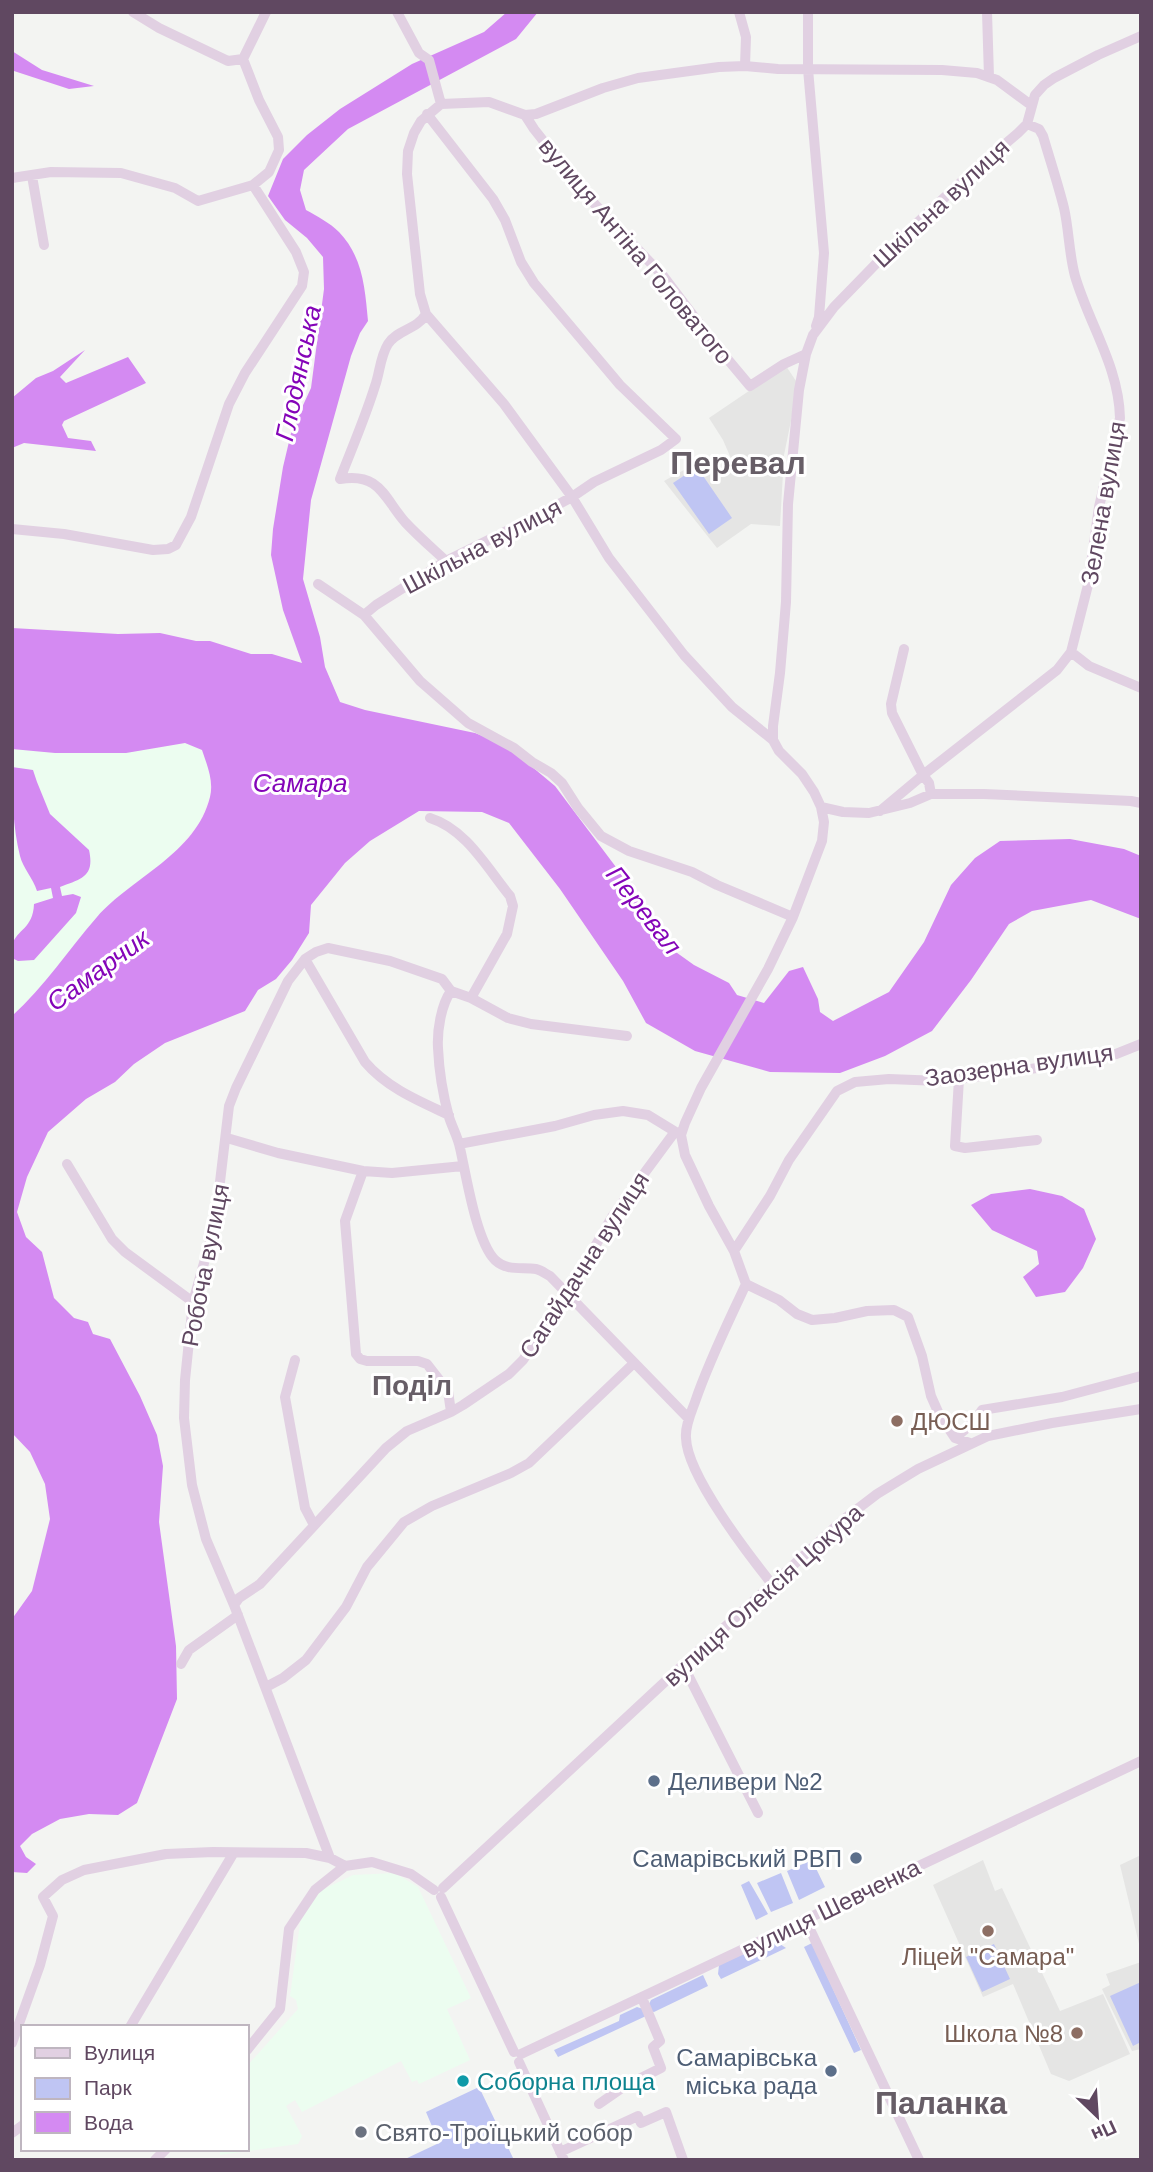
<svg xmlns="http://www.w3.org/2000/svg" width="1153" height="2172" viewBox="0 0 1153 2172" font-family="Arial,sans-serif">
	<rect width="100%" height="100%" fill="#f3f4f2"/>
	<path fill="#ecfdf0" d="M185 743 202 750 210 772V796L199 823 175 852 97 917 50 977 12 1016V749L55 753H126Z
		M395 1873 418 1887 471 1998 447 2009 470 2060 419 2084 417 2080 412 2082 401 2061 302 2112 295 2100 286 2106 302 2136 298 2144 220 2155V2149H247V2066L298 2009 296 2000 290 1996 301 1916 320 1891 353 1875Z"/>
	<path fill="#e5e5e4" d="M786 366 796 381V396L784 455 780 526 751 524 717 548 664 481 702 460 720 458 723 465 733 463 723 440 709 418Z
		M1141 1855V1952L1120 1865Z
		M983 1860 995 1891 1002 1888 1060 2011 1103 1994 1130 2054 1069 2081 1051 2074 1013 1984 983 1997 933 1885Z
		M1141 1962V2049L1132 2051 1102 1989 1110 1985 1106 1974Z"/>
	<path fill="#bfc5f3" d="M697 467 732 518 709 534 673 483Z
		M812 1860 825 1887 799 1900 787 1871Z
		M781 1873 793 1903 771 1912 757 1883Z
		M749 1881 768 1914 756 1920 741 1885Z
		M774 1940 786 1948 721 1979 718 1974 719 1965Z
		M812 1943 861 2050 854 2053 804 1947Z
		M994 1944 1010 1979 982 1992 966 1957Z
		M703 1975 708 1986 654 2012 651 2011 649 2004 651 2000Z
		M1141 1982V2042L1133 2046 1110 1996Z
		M637 2007 643 2009 646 2016 558 2057 554 2050 619 2021 620 2015Z
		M479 2087 514 2160H403L439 2143 426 2112Z"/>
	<path fill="#d48af2" d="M507 12H538L516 39 348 129 304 170 300 190 306 210C317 216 330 223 339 232 363 257 365 289 368 321L360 333 351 356 311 500 303 579 320 637 325 667 340 702 365 710 475 733 506 745 555 786 646 907 673 950 694 965 729 983 737 995 764 1003 789 971 803 967 818 999 820 1012 833 1021 889 992 924 942 951 885 975 858 1000 841 1070 839 1124 849 1141 856V919L1091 900 1032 911 1009 924 971 980 932 1031 885 1056 840 1073 770 1072 695 1051 646 1023 623 981 560 889 509 823 482 812 419 811 370 841 345 863 311 905 309 933 292 960 276 979 258 990 245 1011 165 1043 134 1064 115 1082 86 1099 48 1132 27 1177 17 1212 26 1237 42 1252 54 1298 74 1318 88 1322 93 1334 110 1339 140 1396 157 1435 163 1466 159 1522 176 1646 177 1699 137 1803 118 1815 89 1814 60 1819 32 1834 20 1846 26 1857 36 1864 27 1873 12 1872V1619L32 1591 50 1519 45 1484 30 1452 12 1433V1016C45 986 68 950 97 917 132 877 196 854 210 797 214 781 207 765 202 750L185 743 126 753H55L12 749V628L118 634 160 633 196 641H210L251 654H272L302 663 283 610 271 555 273 529 283 467 292 429 311 388 324 289 323 257 307 238 285 220 268 196 283 159 307 135 340 109 412 64 484 32Z
		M12 51 42 70 94 86 69 89 14 71 12 70Z
		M85 350 60 377 66 383 128 357 146 383 64 421 62 425 68 438 91 441 96 451 24 443 12 448V398L36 378 53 371Z
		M12 767 33 770 37 782 50 814 89 850C95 877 81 879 60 887L62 896 73 894 81 897 76 913 34 960 18 961 12 958C12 954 11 949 12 945 17 929 33 929 34 904L53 898 51 888 37 891C33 878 23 868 20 856 13 828 12 795 12 767Z
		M1030 1189 1062 1196 1084 1209 1096 1239 1083 1268 1065 1292 1036 1297 1023 1277 1039 1264 1037 1251 992 1230 971 1205 991 1194Z"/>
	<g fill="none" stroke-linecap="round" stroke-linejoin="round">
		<path stroke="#e1d0e2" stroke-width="10" d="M133 12 159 28 228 61 243 59
			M397 12 419 53 429 60 441 104 421 121 414 133 408 151 407 174 420 294 426 314 504 404 572 497 609 558 684 655 732 707 773 740 779 751 802 774 814 792 821 807 824 822 822 841 793 917 768 969 701 1088 685 1123 681 1135 685 1155 709 1206 734 1251 746 1284
			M739 12 746 37 745 66
			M808 12V69L824 253 819 317 816 326
			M987 12 989 77
			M243 59 266 12
			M441 104 489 102 525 115 536 114 603 88 638 78 719 67 745 66 778 69 942 70 977 73 997 80 1031 105
			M525 115 534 129 587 196 664 277 714 343 750 386 784 364 806 354
			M32 176 44 245
			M12 178 51 172 121 173 175 188 198 201 253 185 269 172 279 150 278 137 259 100 243 59
			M340 479C352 448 365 418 375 386 380 372 380 357 388 344 398 329 417 330 426 314
			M340 479C380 472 384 498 405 522 418 536 432 548 446 561
			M12 529 64 534 153 550 168 549 176 545 191 517 229 404 245 373 302 286 304 272 296 252 253 185
			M318 584 364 615 420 681 468 723 514 748 532 762 551 773 562 783 578 808 601 836 629 851 692 872 717 885 793 917
			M364 615 376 605 446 561 535 517 572 497 594 482 661 450 676 439 620 385 534 283 521 262 505 220 493 199 427 114
			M904 649 891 704 892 713 923 775 929 783 931 794
			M1071 652 1089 666 1141 688
			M773 740V726L780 673 786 602 788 504 799 390 806 354 813 335 834 307 903 236 970 174 1018 133 1027 124 1035 95 1044 85 1054 78 1098 55 1141 36
			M821 807 843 812 869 813 910 803 931 794H984L1131 801 1141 803
			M880 811 923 775 1057 670 1071 652 1088 585 1099 507 1120 418C1119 367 1089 324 1075 276 1069 254 1069 230 1064 208 1058 184 1050 160 1043 136L1039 129 1027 124
			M430 818C466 829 487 868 510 896L513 906 507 934 471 998
			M305 959 365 1062C387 1088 419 1101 449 1115
			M451 991C441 1005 437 1031 438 1048 439 1071 443 1095 449 1117 452 1127 458 1137 460 1148 466 1174 476 1241 495 1260 507 1271 521 1267 536 1269 541 1270 546 1274 550 1276L689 1419
			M451 991 471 998 508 1018 531 1024 627 1036
			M959 1079 955 1146 965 1148 1037 1140
			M227 1138 278 1153 363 1171 392 1173 463 1166
			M459 1144 555 1126 594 1115 623 1111 648 1115 679 1134
			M67 1164 112 1239 125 1252 193 1302
			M363 1171 345 1221 356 1354 360 1359 367 1361H418L427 1364 448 1391 451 1412
			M734 1251 770 1196 789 1160 837 1091 855 1082 889 1079 940 1081 959 1079 1051 1066 1116 1054 1141 1044
			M746 1284C728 1323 709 1361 695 1402 691 1413 685 1426 686 1438 687 1475 748 1554 772 1584
			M746 1284 779 1300 797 1314 812 1320 835 1318 867 1311 894 1310 908 1317 922 1356 931 1396 939 1414 955 1438 970 1443
			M295 1360 285 1397 305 1508 314 1525
			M955 1438 974 1422 982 1410 1062 1397 1141 1376
			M234 1605 239 1598 260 1584 386 1448 407 1431 451 1412 463 1405 509 1374 523 1360 567 1295 612 1217 674 1133
			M181 1664 189 1650 238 1615
			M683 1665 758 1813
			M266 1687 283 1678 306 1660 346 1607 367 1567 404 1522 432 1506 511 1473 529 1463 634 1363
			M330 1858 234 1605 206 1539 192 1485 184 1418 185 1380 193 1302 215 1224 229 1106 236 1088 288 981 305 959 316 952 328 948 390 961 442 979 451 991
			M443 1888 683 1665 843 1520 877 1494 918 1469 988 1436 1052 1423 1141 1409
			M441 1897 514 2052
			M806 1921 919 2160
			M130 2027 233 1854
			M12 2043 40 1965 53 1916 43 1897 62 1880 84 1870 166 1854 213 1852 306 1853 330 1858 345 1866
			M247 2050 280 2009 289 1929 315 1890 345 1866 372 1862 411 1874 434 1890
			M521 2054 1141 1761
			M519 2062 564 2160
			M599 2104 625 2086 661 2068 653 2047 660 2041 642 1998
			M12 2133 23 2125
			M560 2152 638 2116 641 2123 666 2112 683 2160
			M155 2160 166 2149"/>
	</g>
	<g fill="#8d6e63" stroke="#fff" stroke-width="2.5">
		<circle cx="897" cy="1421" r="7"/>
		<circle cx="988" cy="1931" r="7"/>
		<circle cx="1077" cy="2033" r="7"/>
	</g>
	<g fill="#5c6f8a" stroke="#fff" stroke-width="2.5">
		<circle cx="654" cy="1781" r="7"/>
		<circle cx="856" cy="1858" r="7"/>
		<circle cx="831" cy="2071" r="7"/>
	</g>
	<circle fill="#0f9aa8" stroke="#fff" stroke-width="2.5" cx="463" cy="2081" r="7"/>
	<circle fill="#6b7280" stroke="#fff" stroke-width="2.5" cx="361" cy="2132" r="7"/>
	<g text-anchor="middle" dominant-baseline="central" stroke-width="6" stroke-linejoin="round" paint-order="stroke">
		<g font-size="24" fill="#604861" stroke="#fff">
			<text transform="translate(941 203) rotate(-43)">Шкільна вулиця</text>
			<text transform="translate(636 251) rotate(50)">вулиця Антіна Головатого</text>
			<text transform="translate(1103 503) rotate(-80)">Зелена вулиця</text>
			<text transform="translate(482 546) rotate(-28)">Шкільна вулиця</text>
			<text transform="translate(1019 1065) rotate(-8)">Заозерна вулиця</text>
			<text transform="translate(205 1265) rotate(-79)">Робоча вулиця</text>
			<text transform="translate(584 1265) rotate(-57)">Сагайдачна вулиця</text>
			<text transform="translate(763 1595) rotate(-42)">вулиця Олексія Цокура</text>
			<text transform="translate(831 1908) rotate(-26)">вулиця Шевченка</text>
		</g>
		<g font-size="24" fill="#785e54" stroke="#fff" text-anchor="start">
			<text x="911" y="1421">ДЮСШ</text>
			<text x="988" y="1956" text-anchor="middle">Ліцей "Самара"</text>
			<text x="1063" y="2033" text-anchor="end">Школа №8</text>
		</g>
		<g font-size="24" fill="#4e5e75" stroke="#fff" text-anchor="end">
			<text x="668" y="1781" text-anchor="start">Деливери №2</text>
			<text x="842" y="1858">Самарівський РВП</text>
			<text x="817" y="2057">Самарівська<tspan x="817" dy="28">міська рада</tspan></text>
		</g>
		<g font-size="24" fill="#0d838f" stroke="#fff" text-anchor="start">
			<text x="477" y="2081">Соборна площа</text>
		</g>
		<g font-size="24" fill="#5b616d" stroke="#fff" text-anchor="start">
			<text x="375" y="2132">Свято-Троїцький собор</text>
		</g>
		<g font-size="26" font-style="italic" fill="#8404b8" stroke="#fff">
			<text transform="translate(298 373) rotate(-78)">Глодянська</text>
			<text x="300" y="783">Самара</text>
			<text transform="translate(644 910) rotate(52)">Перевал</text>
			<text transform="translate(98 970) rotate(-36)">Самарчик</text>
		</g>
		<g font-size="28" font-weight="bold" fill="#675e67" stroke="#fff">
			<text x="412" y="1385">Поділ</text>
		</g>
		<g font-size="32" font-weight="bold" fill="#675e67" stroke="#fff">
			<text x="738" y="463">Перевал</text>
			<text x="941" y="2103">Паланка</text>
		</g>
	</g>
	<rect width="1153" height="2172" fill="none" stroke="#604861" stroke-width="28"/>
	<rect x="21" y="2025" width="228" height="126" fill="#ffffff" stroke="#bfb6c0" stroke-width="2"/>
	<rect x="35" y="2048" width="35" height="10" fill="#e1d0e2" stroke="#bfb6c0" stroke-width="2"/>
	<text x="84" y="2060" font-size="21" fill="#604861">Вулиця</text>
	<rect x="35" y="2078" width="35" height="21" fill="#bfc5f3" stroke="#bfb6c0" stroke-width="2"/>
	<text x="84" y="2095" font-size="21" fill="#604861">Парк</text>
	<rect x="35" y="2112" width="35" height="21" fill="#d48af2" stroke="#bfb6c0" stroke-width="2"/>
	<text x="84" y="2130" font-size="21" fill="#604861">Вода</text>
	<g transform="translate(1097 2116) rotate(155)" stroke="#ffffff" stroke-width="5" paint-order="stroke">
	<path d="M0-5L12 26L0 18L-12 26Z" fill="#604861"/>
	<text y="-10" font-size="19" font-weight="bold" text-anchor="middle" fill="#604861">Пн</text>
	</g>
</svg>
